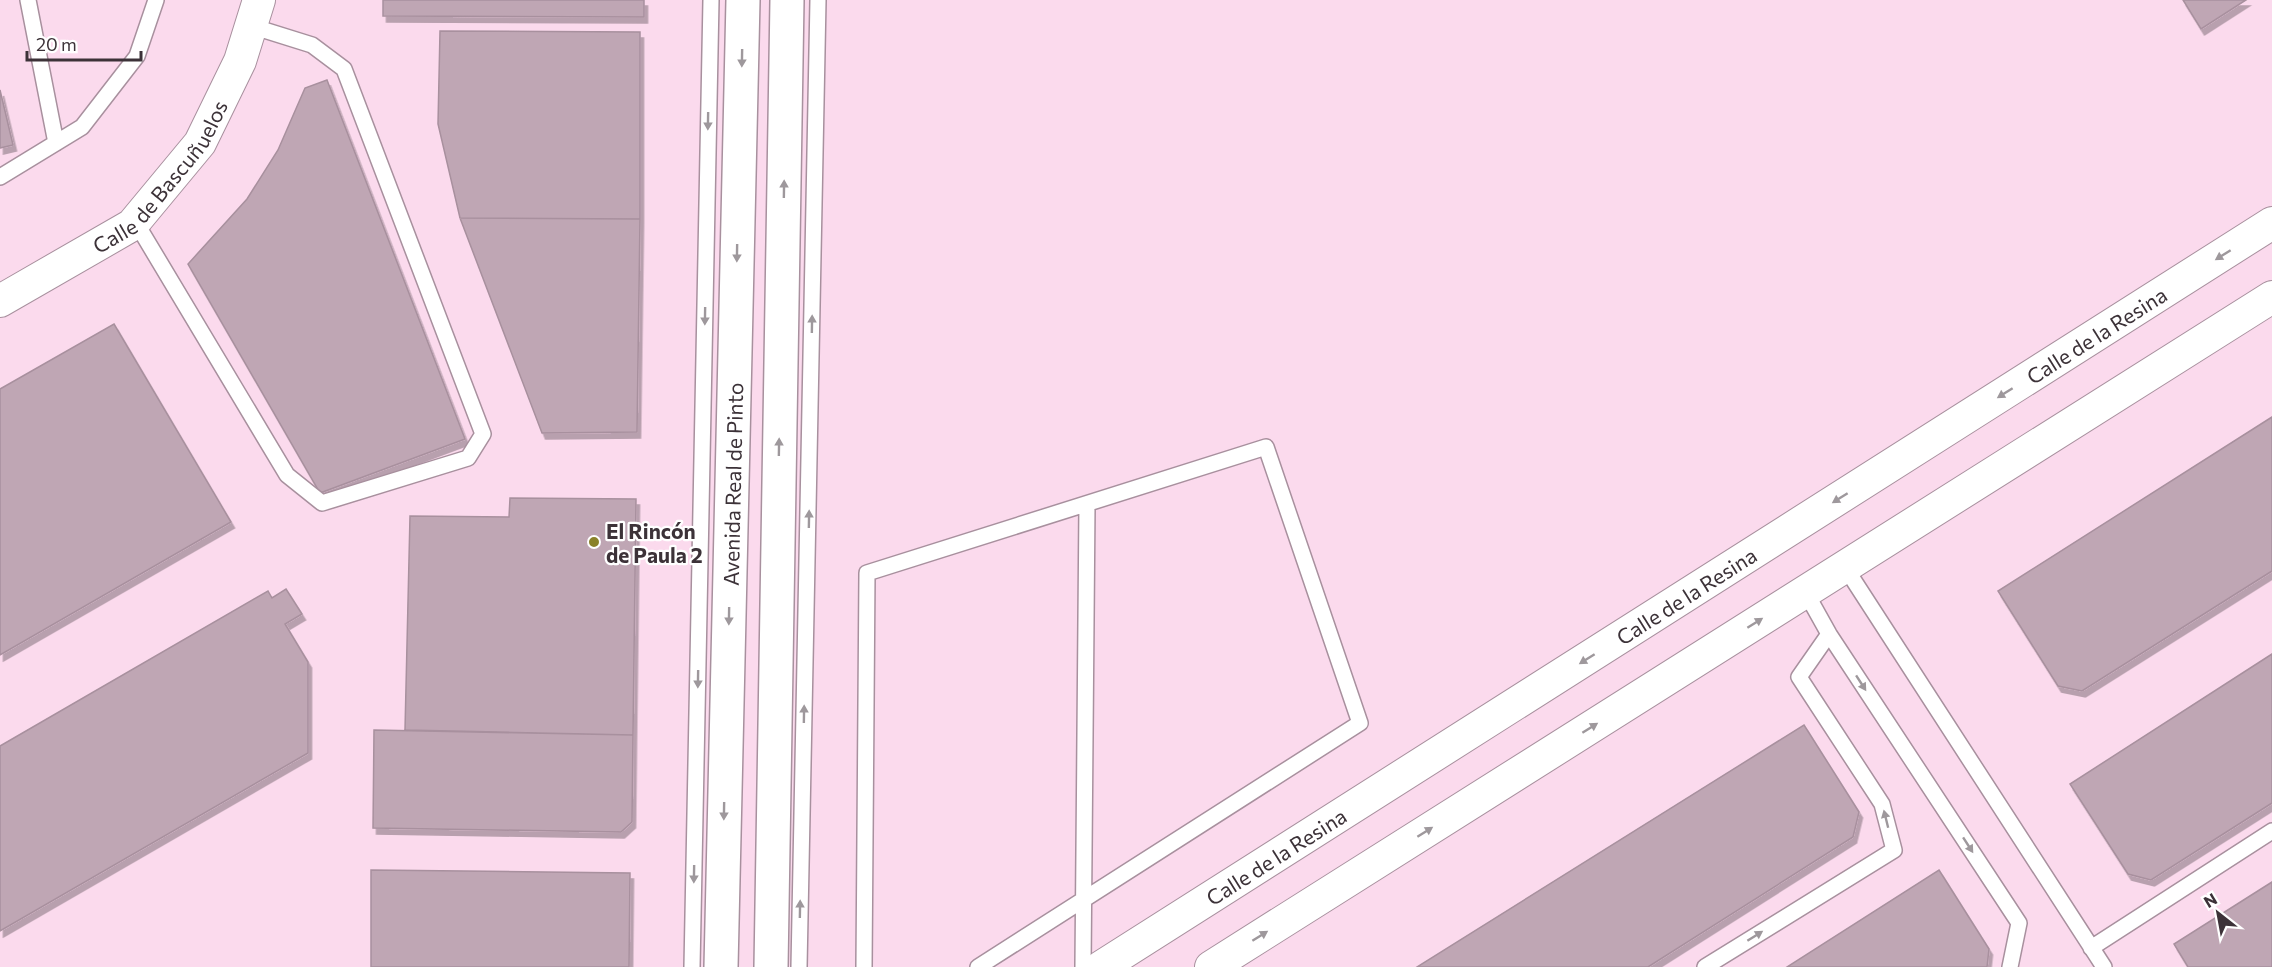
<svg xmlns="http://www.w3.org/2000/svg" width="2272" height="967" viewBox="0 0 2272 967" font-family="Commissioner,sans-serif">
	<defs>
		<filter id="shadow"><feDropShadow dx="3.5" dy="6" stdDeviation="0" flood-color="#0004"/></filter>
	</defs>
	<rect width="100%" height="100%" fill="#fde8f3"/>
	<path fill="#fbdaed" d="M0 0H2272V967H0Z"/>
	<path fill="#bfa6b4" stroke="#a8909e" stroke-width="1.5" filter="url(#shadow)" d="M383 0H644V17L383 16Z
		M2183 0H2246L2201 29Z
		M440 31 640 32V219L460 218 438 124Z
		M327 80 465 439 320 493 188 264 247 199 278 150 305 88Z
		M0 90 13 145 0 148Z
		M460 218 640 219 637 432 542 433Z
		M114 324 231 522 0 655V389Z
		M2272 417V571L2082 691 2058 686 1998 591Z
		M510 498 636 499 633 735 405 730 410 516 509 517Z
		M286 589 302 614 285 624 308 662V753L0 931V746L268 591 272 598Z
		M2272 654V803L2151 880 2128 874 2070 784Z
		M1804 725 1859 812 1853 837 1648 967H1417Z
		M374 730 633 735 632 822 621 832 373 828Z
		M371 870 630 873 629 967H371Z
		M1939 870 1989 949 1987 967H1787Z
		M2272 882V967H2188L2174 944Z"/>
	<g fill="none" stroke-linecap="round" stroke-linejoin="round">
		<defs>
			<path id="lane" d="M28 0 56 143
				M0 177 82 127 137 56 156 0
				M135 221 287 475 322 503 468 458 483 434 344 69 312 45 251 26
				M1845 567 2104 967
				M1805 591 1829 634 2019 923 2010 967
				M2091 948 2272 831
				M692 967 711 0
				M799 967 818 0
				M864 967 867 573 1266 447 1360 723 978 967
				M1083 967 1087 504
				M1705 967 1894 850 1882 804 1799 677 1829 634"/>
			<g id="street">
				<path id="s1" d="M0 301 132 225 200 143 240 61 259 0"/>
				<path id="s2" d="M1101 967 2272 223"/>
				<path d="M1211 967 2272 297"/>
			</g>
			<g id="secondary">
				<path id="s3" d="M721 967 743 0"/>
				<path d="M771 967 787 0"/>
			</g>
		</defs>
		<use href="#lane" stroke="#a8909e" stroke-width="18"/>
		<use href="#street" stroke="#a8909e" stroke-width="34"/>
		<use href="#secondary" stroke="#a8909e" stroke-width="36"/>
		<use href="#lane" stroke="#fff" stroke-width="15"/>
		<use href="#street" stroke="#fff" stroke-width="32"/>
		<use href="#secondary" stroke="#fff" stroke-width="33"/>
	</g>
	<defs><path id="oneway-solid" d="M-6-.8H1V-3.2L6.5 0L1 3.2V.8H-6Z" transform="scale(1.5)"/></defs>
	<g fill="#9e989c">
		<use href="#oneway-solid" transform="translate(742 58) rotate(91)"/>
		<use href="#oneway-solid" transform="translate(708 121) rotate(91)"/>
		<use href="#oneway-solid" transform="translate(784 189) rotate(-89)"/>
		<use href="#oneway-solid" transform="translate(737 253) rotate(91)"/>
		<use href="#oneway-solid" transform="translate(2223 255) rotate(148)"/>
		<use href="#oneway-solid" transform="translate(705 316) rotate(91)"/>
		<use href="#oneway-solid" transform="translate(812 324) rotate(-89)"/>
		<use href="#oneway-solid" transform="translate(2005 393) rotate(148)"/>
		<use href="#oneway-solid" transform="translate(779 447) rotate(-89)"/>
		<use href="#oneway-solid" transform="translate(1840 498) rotate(148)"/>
		<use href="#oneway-solid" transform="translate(809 519) rotate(-89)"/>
		<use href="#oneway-solid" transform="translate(729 616) rotate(91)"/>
		<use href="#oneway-solid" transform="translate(1755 623) rotate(-32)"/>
		<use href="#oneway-solid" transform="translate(1587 659) rotate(148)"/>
		<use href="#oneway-solid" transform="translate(698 679) rotate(91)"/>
		<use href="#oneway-solid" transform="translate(1861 683) rotate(57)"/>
		<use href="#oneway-solid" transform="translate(804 714) rotate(-89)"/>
		<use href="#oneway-solid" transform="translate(1590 728) rotate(-32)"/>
		<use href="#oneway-solid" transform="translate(724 811) rotate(91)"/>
		<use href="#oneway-solid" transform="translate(1886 819) rotate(-104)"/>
		<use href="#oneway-solid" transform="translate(1425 832) rotate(-32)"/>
		<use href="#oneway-solid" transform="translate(1968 845) rotate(57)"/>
		<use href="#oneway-solid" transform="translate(694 874) rotate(91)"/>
		<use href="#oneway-solid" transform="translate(800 909) rotate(-89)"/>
		<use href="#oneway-solid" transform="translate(1260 936) rotate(-32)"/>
		<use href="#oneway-solid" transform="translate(1755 936) rotate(-32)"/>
	</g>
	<circle fill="#8a8229" stroke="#fff" stroke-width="2" cx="594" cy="542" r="6"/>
	<g text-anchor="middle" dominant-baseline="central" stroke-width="4.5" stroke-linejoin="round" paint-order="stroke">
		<g font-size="21" fill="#3c3238" stroke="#fff">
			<text stroke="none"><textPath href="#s1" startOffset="207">Calle de Bascuñuelos</textPath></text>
			<text stroke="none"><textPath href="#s2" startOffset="1179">Calle de la Resina</textPath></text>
			<text stroke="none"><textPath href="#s3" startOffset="483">Avenida Real de Pinto</textPath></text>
			<text stroke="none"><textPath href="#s2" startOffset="693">Calle de la Resina</textPath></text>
			<text stroke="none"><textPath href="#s2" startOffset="207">Calle de la Resina</textPath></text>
		</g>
		<g font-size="21" font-weight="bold" fill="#3c3238" stroke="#fff" text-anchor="start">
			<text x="606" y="530">El Rincón<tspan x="606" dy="24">de Paula 2</tspan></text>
		</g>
	</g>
	<g transform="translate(2218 913) rotate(329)" stroke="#ffffff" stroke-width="4.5" paint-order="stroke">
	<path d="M0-4.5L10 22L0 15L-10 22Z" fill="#3c3238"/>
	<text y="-9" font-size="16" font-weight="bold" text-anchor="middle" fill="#3c3238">N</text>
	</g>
	<path d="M27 51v9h114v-9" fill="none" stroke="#3c3238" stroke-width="3"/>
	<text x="36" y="51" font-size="18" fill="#3c3238" stroke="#ffffff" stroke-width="4.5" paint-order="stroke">20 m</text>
</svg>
